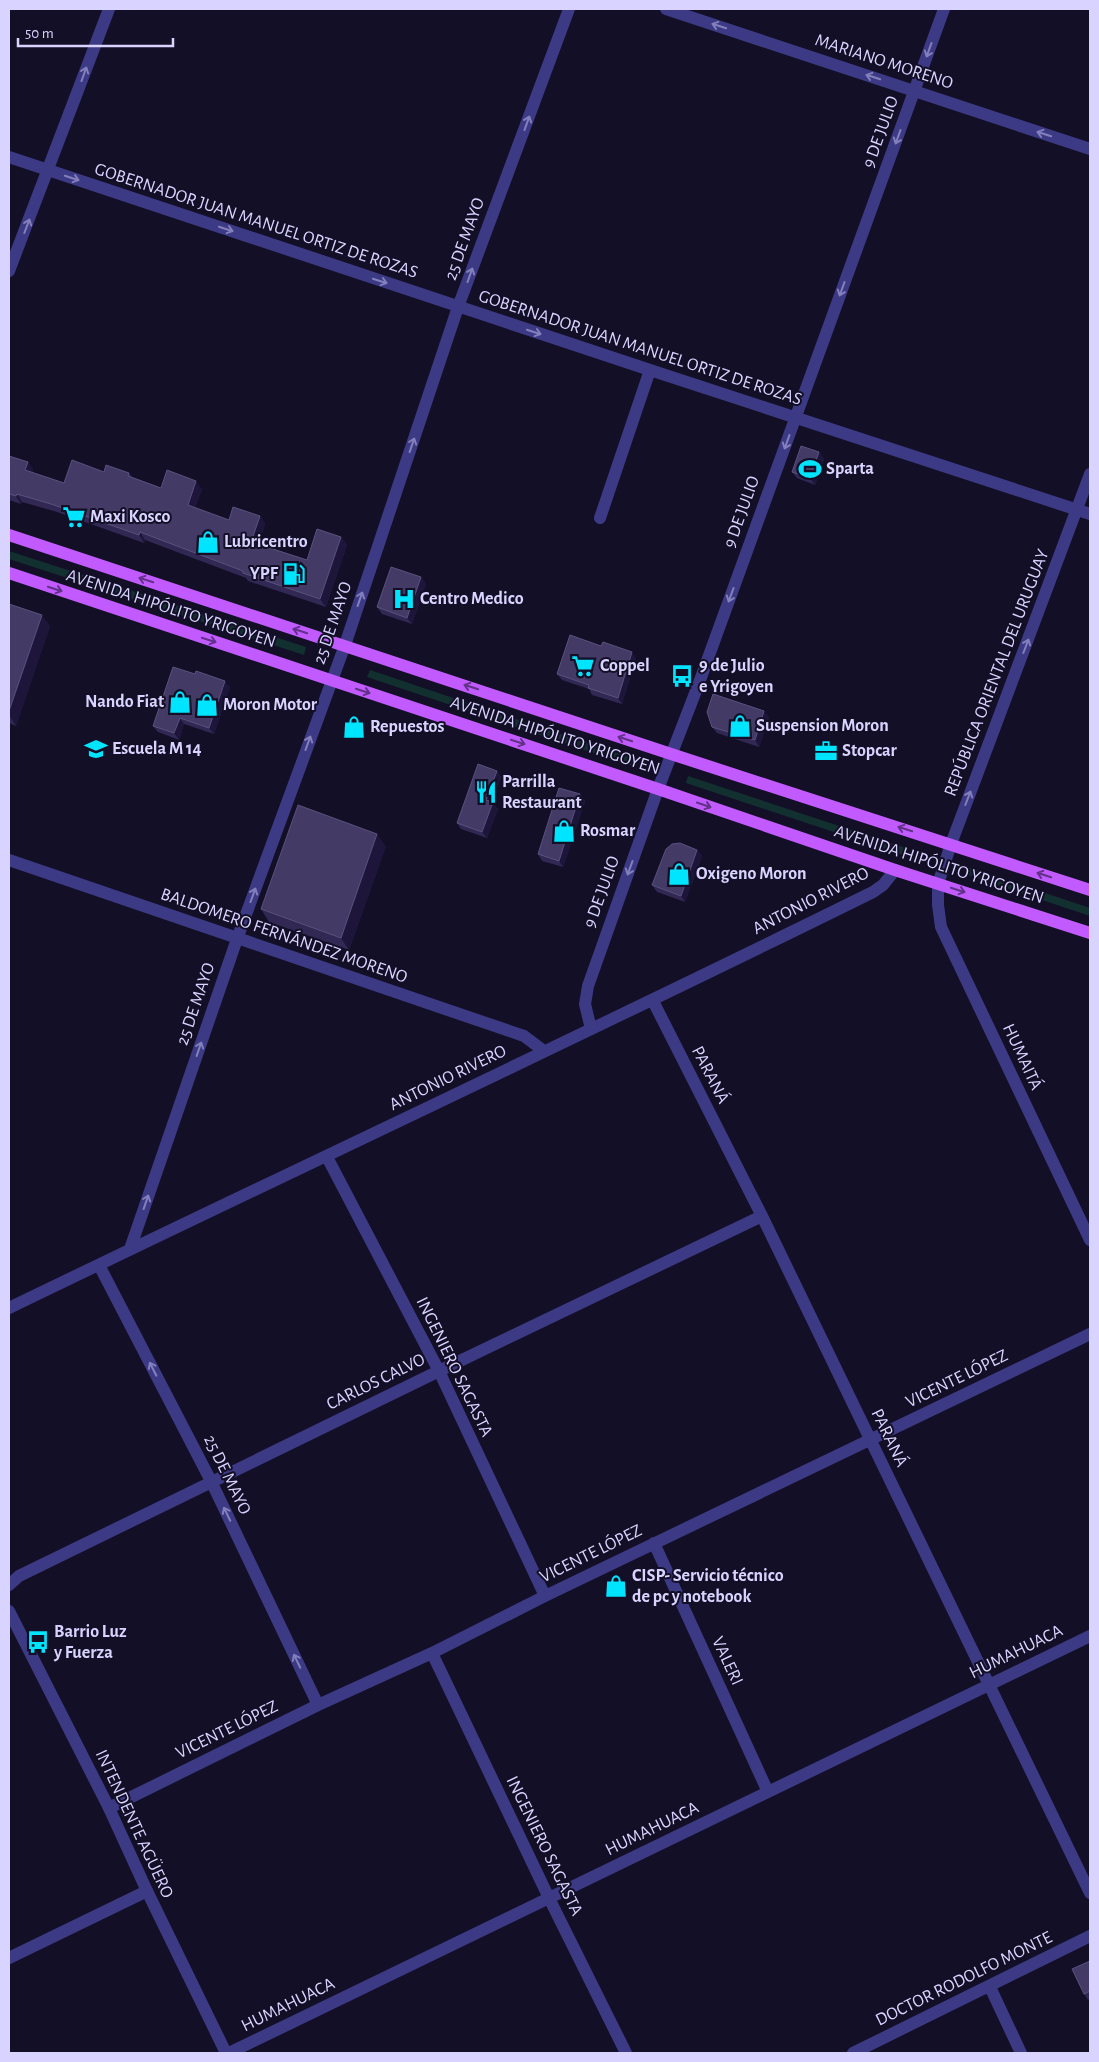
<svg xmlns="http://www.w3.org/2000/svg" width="1099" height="2062" viewBox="0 0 1099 2062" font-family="'Alegreya Sans',sans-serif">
	<rect width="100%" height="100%" fill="#130f26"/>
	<path fill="#12302f" d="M9 551 306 647 304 655 9 559Z
		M370 670 638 760 635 767 367 677Z
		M688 776 906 848 903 855 686 783Z
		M967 867 1090 908V916L965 874Z"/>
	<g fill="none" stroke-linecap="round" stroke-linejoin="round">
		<path stroke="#3d3a85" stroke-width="12" d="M666 9 1090 149
			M9 157 650 370 1090 514
			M1090 474 951 844 938 884V905L941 927 1090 1240
			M600 518 650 370
			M9 860 524 1036 544 1051
			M653 1001 762 1216 1090 1893
			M591 1029 585 1004 588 986 658 789
			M327 1157 439 1371 545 1596
			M130 1249 237 939 345 645 458 307 569 9
			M99 1265 211 1481 318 1705
			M9 1308C296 1169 586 1034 873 892L883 885 895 870
			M654 1543 768 1792
			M9 1585 19 1576 439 1371 762 1216
			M432 1653 549 1898 626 2053
			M109 1808 318 1705 432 1653 545 1596 1090 1334
			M9 1958 147 1891
			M990 1987 1021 2053
			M229 2053 1090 1636
			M853 2053 1090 1936"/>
		<path stroke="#3d3a85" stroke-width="12" d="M9 271 109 9
			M658 789 699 683 944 9
			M9 1611 109 1808 147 1891 226 2053"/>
		<path stroke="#c25bff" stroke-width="12" d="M9 535 671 754 1090 890
			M9 573 658 789 895 870 1090 933"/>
	</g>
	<path fill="#312854" d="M819 452 824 459 815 485 797 478 792 472Z
		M9 456 28 462 33 470 32 473 64 483 104 472 129 473 132 477 161 488 202 489 195 508 229 520 260 516 265 524 259 544 307 560 341 537 347 545 326 607 248 581 246 578 145 540 144 543 57 512 22 502 21 504 9 500Z
		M421 577 426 584 412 624 382 614 377 607Z
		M9 604 50 626 16 726 9 723Z
		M601 646 636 658 622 704 592 695 589 689 562 680 557 674Z
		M230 687 214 734 184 724 179 740 158 732 153 726Z
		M769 717 759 747 717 733 712 727Z
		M497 771 501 777 492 802 498 809 487 838 461 829 457 823Z
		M580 794 585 801 563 867 542 861 538 854Z
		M386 846 349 950 269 922 261 909Z
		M697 850 702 856 685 902 657 892 652 885Z
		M1090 1961V1999L1088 2000 1084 1994Z"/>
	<path fill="#1d163a" d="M819 452 824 459 815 485 810 478Z
		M28 462 33 470 31 478 25 470Z
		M196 481 202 489 193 513 188 505Z
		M17 494 22 502 21 504 16 496Z
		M260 516 265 524 257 550 251 542Z
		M140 532 145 540 144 543 139 535Z
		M341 537 347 545 326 607 320 599Z
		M421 577 426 584 412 624 407 618Z
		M42 615 50 626 16 726 9 715V711Z
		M632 652 636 658 622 704 618 698Z
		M225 681 230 687 214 734 209 728Z
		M764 711 769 717 759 747 755 740Z
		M180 718 184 724 179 740 174 733Z
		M497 771 501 777 491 806 486 800Z
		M580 794 585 801 563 867 559 861Z
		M493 802 498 809 487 838 482 832Z
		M377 834 386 846 349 950 341 938Z
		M697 850 702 856 685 902 681 896Z"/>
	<path fill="#433a66" stroke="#5a527e" d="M801 446 819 452 810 478 792 472Z
		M9 456 28 462 25 470 64 483 72 460 104 472 106 465 129 473 128 476 161 488 167 470 196 481 188 505 229 520 233 507 260 516 251 542 307 560 317 529 341 537 320 599 243 573V571L140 532 139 535 51 504 17 494 16 496 9 494Z
		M391 567 421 577 407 618 377 607Z
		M9 604 42 615 9 711Z
		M570 635 601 646 603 642 632 652 618 698 588 688 589 685 557 674Z
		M173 667 195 674 196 671 225 681 209 728 180 718 174 733 153 726Z
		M713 694 764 711 755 740 712 727 707 712Z
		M478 764 497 771 486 800 493 802 482 832 457 823Z
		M559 788 580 794 559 861 538 854Z
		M298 805 377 834 341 938 261 909Z
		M680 843 697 850 681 896 652 885 666 849 672 844Z
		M1090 1961V1991L1084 1994 1072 1969Z"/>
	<defs><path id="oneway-shaft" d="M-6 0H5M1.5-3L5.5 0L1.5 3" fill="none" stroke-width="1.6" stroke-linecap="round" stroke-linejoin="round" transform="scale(1.25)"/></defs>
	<g stroke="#837fbc">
		<use href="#oneway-shaft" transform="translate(719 26) rotate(-162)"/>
		<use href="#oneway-shaft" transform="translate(929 50) rotate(110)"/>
		<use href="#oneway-shaft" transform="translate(84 74) rotate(-70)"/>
		<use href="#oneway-shaft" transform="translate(873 77) rotate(-162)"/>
		<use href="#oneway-shaft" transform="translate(527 123) rotate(-70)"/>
		<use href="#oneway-shaft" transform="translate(1044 134) rotate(-162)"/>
		<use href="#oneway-shaft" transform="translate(898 137) rotate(110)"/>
		<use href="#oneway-shaft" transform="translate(72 178) rotate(18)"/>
		<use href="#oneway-shaft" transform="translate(27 226) rotate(-69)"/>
		<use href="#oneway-shaft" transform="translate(226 229) rotate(18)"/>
		<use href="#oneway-shaft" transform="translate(470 275) rotate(-70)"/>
		<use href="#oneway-shaft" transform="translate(380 281) rotate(18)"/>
		<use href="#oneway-shaft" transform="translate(842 289) rotate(110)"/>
		<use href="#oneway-shaft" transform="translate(534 332) rotate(18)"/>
		<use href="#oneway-shaft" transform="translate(787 442) rotate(110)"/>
		<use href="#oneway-shaft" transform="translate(412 445) rotate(-71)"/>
		<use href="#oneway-shaft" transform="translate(731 595) rotate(110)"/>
		<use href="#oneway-shaft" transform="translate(360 599) rotate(-71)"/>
		<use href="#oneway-shaft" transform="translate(1026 646) rotate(-69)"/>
		<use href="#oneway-shaft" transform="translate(308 743) rotate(-70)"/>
		<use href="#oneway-shaft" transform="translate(968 798) rotate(-69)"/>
		<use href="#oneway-shaft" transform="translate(630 868) rotate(110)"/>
		<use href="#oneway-shaft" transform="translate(253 895) rotate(-70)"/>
		<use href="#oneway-shaft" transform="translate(199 1049) rotate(-71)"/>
		<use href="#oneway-shaft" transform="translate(146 1202) rotate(-71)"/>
		<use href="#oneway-shaft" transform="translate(153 1369) rotate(-117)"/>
		<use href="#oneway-shaft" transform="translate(227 1514) rotate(-116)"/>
		<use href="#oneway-shaft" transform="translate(297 1661) rotate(-116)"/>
	</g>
	<g stroke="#623188">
		<use href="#oneway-shaft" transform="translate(146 580) rotate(-162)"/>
		<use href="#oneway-shaft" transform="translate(55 589) rotate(18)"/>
		<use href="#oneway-shaft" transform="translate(300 631) rotate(-162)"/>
		<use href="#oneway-shaft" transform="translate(209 640) rotate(18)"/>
		<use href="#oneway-shaft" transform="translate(471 687) rotate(-162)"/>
		<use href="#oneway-shaft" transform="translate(363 691) rotate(18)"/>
		<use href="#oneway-shaft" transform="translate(625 739) rotate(-162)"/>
		<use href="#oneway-shaft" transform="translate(518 742) rotate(18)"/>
		<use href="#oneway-shaft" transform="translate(704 805) rotate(19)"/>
		<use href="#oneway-shaft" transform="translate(905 829) rotate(-162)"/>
		<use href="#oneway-shaft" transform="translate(1044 875) rotate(-162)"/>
		<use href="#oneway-shaft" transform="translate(958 890) rotate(18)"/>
	</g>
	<defs>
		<symbol id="stadium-bare" viewBox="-9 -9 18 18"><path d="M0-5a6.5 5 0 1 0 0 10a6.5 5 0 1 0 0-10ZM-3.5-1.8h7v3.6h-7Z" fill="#00e5ff" stroke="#130f26" stroke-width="2.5" paint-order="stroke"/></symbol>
		<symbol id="supermarket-bare" viewBox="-9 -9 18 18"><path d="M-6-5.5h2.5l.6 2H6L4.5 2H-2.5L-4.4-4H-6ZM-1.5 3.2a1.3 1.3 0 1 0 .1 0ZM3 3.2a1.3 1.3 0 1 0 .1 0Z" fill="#00e5ff" stroke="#130f26" stroke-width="2.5" paint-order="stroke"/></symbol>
		<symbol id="shop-bare" viewBox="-9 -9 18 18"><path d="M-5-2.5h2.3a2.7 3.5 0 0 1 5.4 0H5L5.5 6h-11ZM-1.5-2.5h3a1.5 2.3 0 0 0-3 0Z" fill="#00e5ff" stroke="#130f26" stroke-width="2.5" paint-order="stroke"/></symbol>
		<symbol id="fuel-bare" viewBox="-9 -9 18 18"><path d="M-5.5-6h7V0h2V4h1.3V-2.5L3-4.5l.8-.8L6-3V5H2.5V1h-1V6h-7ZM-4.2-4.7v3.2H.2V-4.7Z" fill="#00e5ff" stroke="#130f26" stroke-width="2.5" paint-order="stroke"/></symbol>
		<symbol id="hospital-bare" viewBox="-9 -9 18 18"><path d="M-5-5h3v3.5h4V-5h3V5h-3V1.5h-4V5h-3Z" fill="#00e5ff" stroke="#130f26" stroke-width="2.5" paint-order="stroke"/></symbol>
		<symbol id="bus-bare" viewBox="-9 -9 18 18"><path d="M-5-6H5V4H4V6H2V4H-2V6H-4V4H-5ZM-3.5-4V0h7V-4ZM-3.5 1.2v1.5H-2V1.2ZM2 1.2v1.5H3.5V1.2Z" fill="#00e5ff" stroke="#130f26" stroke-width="2.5" paint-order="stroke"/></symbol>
		<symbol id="school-bare" viewBox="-9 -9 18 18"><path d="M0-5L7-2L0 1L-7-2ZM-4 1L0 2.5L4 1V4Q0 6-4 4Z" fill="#00e5ff" stroke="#130f26" stroke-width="2.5" paint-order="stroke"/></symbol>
		<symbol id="office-bare" viewBox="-9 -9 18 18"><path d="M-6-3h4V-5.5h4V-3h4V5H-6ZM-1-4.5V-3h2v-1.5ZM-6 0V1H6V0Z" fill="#00e5ff" stroke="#130f26" stroke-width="2.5" paint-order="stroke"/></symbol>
		<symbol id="restaurant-bare" viewBox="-9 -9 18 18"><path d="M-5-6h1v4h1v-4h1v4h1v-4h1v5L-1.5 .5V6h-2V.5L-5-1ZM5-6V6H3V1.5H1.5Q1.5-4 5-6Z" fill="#00e5ff" stroke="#130f26" stroke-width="2.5" paint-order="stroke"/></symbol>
	</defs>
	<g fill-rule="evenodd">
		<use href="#stadium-bare" x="794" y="453" width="32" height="32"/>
		<use href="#supermarket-bare" x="58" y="501" width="32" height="32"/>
		<use href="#shop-bare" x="192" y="526" width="32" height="32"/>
		<use href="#fuel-bare" x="278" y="558" width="32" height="32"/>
		<use href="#hospital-bare" x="388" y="583" width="32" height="32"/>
		<use href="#supermarket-bare" x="567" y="650" width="32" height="32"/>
		<use href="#bus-bare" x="666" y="660" width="32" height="32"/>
		<use href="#shop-bare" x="164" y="686" width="32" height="32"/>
		<use href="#shop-bare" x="191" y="689" width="32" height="32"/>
		<use href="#shop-bare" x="724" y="710" width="32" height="32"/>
		<use href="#shop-bare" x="338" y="711" width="32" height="32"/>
		<use href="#school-bare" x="80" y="733" width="32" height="32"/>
		<use href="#office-bare" x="810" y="735" width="32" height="32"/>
		<use href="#restaurant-bare" x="470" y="776" width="32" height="32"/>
		<use href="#shop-bare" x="548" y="815" width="32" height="32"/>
		<use href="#shop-bare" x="663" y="858" width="32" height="32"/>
		<use href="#shop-bare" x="600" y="1570" width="32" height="32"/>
		<use href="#bus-bare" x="22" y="1626" width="32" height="32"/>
	</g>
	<g text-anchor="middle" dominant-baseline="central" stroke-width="4" stroke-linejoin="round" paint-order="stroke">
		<g font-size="18" fill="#d9d4ff" stroke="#130f26">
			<text transform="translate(884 62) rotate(18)">MARIANO MORENO</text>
			<text transform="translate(881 132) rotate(-70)">9 DE JULIO</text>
			<text transform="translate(256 221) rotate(18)">GOBERNADOR JUAN MANUEL ORTIZ DE ROZAS</text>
			<text transform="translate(465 239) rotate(-70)">25 DE MAYO</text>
			<text transform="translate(640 348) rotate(18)">GOBERNADOR JUAN MANUEL ORTIZ DE ROZAS</text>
			<text transform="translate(742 512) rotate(-70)">9 DE JULIO</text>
			<text transform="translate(171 609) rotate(18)">AVENIDA HIPÓLITO YRIGOYEN</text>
			<text transform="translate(333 623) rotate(-71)">25 DE MAYO</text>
			<text transform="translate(997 673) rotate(-69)">REPÚBLICA ORIENTAL DEL URUGUAY</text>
			<text transform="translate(555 736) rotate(18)">AVENIDA HIPÓLITO YRIGOYEN</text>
			<text transform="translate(939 865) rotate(18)">AVENIDA HIPÓLITO YRIGOYEN</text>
			<text transform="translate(602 892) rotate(-70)">9 DE JULIO</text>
			<text transform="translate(811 901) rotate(-27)">ANTONIO RIVERO</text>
			<text transform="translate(284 936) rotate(19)">BALDOMERO FERNÁNDEZ MORENO</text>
			<text transform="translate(196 1004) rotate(-71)">25 DE MAYO</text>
			<text transform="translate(1022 1057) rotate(65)">HUMAITÁ</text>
			<text transform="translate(710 1075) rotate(63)">PARANÁ</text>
			<text transform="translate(448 1078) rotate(-26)">ANTONIO RIVERO</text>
			<text transform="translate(454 1367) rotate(64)">INGENIERO SAGASTA</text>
			<text transform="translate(957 1379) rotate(-26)">VICENTE LÓPEZ</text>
			<text transform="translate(376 1382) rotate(-26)">CARLOS CALVO</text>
			<text transform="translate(889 1438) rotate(64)">PARANÁ</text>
			<text transform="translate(227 1475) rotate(64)">25 DE MAYO</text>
			<text transform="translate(591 1554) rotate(-26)">VICENTE LÓPEZ</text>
			<text transform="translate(1016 1652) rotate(-26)">HUMAHUACA</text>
			<text transform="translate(727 1661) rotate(65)">VALERI</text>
			<text transform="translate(227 1730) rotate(-26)">VICENTE LÓPEZ</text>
			<text transform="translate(134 1824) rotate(65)">INTENDENTE AGÜERO</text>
			<text transform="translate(652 1829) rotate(-26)">HUMAHUACA</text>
			<text transform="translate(544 1846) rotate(64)">INGENIERO SAGASTA</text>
			<text transform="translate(964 1979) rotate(-26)">DOCTOR RODOLFO MONTE</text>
			<text transform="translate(288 2005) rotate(-26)">HUMAHUACA</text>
		</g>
		<g font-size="18" font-weight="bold" fill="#d9d4ff" stroke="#130f26" text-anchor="start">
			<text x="826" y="469">Sparta</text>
			<text x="90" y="517">Maxi Kosco</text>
			<text x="224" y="542">Lubricentro</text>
			<text x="278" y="574" text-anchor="end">YPF</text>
			<text x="420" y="599">Centro Medico</text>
			<text x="600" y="666">Coppel</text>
			<text x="699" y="666">9 de Julio<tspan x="699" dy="21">e Yrigoyen</tspan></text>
			<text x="164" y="702" text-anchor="end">Nando Fiat</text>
			<text x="223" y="705">Moron Motor</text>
			<text x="756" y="726">Suspension Moron</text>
			<text x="370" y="727">Repuestos</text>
			<text x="112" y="749">Escuela M 14</text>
			<text x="842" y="751">Stopcar</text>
			<text x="502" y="782">Parrilla<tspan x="502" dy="21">Restaurant</tspan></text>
			<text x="580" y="831">Rosmar</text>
			<text x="696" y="874">Oxigeno Moron</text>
			<text x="632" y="1576">CISP- Servicio técnico<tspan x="632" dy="21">de pc y notebook</tspan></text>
			<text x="54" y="1632">Barrio Luz<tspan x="54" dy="21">y Fuerza</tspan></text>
		</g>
	</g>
	<rect width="1099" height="2062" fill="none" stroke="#d9d4ff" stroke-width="20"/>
	<path d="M18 38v8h155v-8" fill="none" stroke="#d9d4ff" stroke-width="2.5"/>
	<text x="25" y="38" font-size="15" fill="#d9d4ff" stroke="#130f26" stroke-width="4" paint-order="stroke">50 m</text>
</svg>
